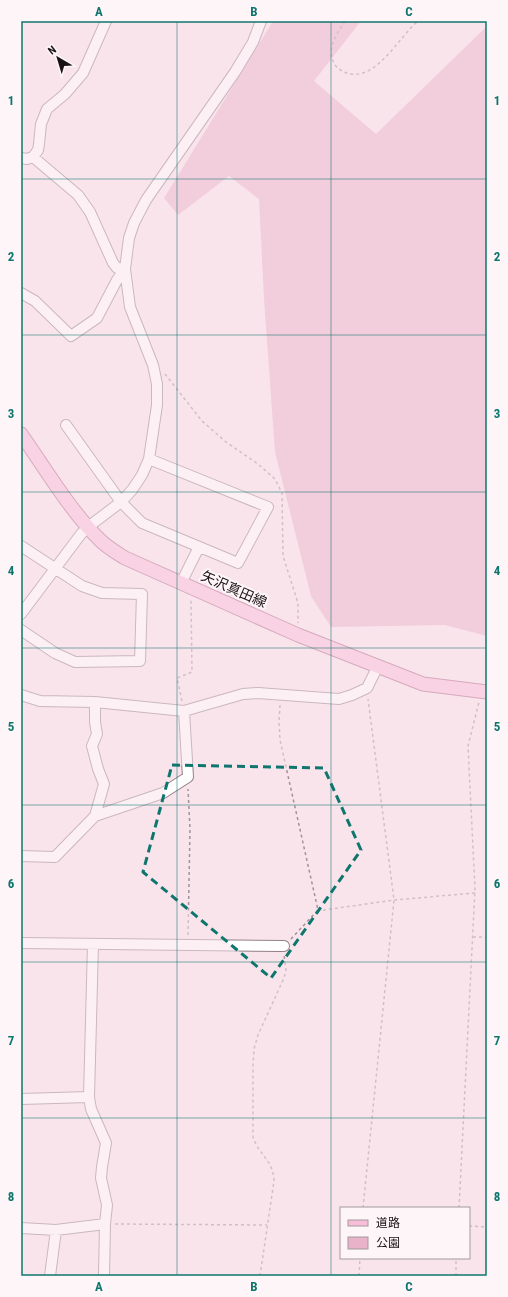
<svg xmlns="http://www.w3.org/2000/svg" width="508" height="1297" viewBox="0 0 508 1297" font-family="'Roboto Condensed','Noto Sans JP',sans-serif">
	<rect width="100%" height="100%" fill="#f9e4ec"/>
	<path fill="#e9b2c8" d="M273 21H361L314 81 376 134 487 26V636L445 625 331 627 311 596 275 452 264 299 259 199 229 176 178 215 164 198Z"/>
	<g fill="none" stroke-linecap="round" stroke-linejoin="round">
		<defs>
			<path id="minor" d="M33 157 78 195 90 212 113 263 117 268 125 269
				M21 158 27 159 33 157 38 150 39 144 41 124 47 109 65 94 83 73 106 21
				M21 293 35 301 71 336 97 318 117 280 125 269
				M66 425 121 502 142 523 238 563 268 507 149 459
				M21 546 82 586 102 593 142 594 140 661 75 662 55 653 21 630
				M181 583 199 547
				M21 614 81 534 88 527 121 502 132 490 142 475 149 459 157 405V384L153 365 130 307 125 269 129 238 134 223 146 200 235 72 253 42 261 21
				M21 695 40 701 95 702 184 711 243 694 258 693 339 699 352 695 367 688 378 666
				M95 816 104 784 98 769 92 746 97 734 95 722V702
				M21 856 55 857 95 816 163 793 188 777 184 711
				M21 943 284 946
				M93 944 89 1097 91 1109 106 1143 102 1167 101 1178 107 1205 105 1224 104 1276
				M21 1099 89 1097
				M21 1228 56 1230 105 1224
				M50 1276 56 1230"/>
			<path id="major" d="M21 434C45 468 71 512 100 540 108 548 117 553 125 558L298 635 423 684 487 692"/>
		</defs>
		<use href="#minor" stroke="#938087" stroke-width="12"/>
		<use href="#major" stroke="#a86581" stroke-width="15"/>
		<path stroke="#a29298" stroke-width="1.5" stroke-dasharray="3 3" stroke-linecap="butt" d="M345 21C337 34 326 48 334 63 337 69 344 73 351 74 378 78 399 37 418 21
			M165 374 202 421 226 442 258 464 275 479 282 493 283 556 298 603V623
			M182 701 177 678 192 672 191 600
			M280 705 279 722 280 740 318 910 290 940
			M317 911 394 900 475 893
			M188 935 190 829 188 789
			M473 937H487
			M363 1208 394 900 368 699
			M459 1208 475 889 468 746 479 702
			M115 1224 267 1225
			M469 1226 487 1227
			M260 1276 274 1181C273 1159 259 1156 253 1137V1066L254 1049 258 1035 284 978 286 970 284 955
			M359 1276 360 1258
			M456 1276V1258"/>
		<use href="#minor" stroke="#fff" stroke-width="10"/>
		<use href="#major" stroke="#f9bdd7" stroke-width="13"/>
	</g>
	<path d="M0 0H508V1297H0ZM172 765 324 768 361 850 271 978 143 872Z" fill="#f9e4ec" fill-opacity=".55" fill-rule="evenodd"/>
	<path fill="none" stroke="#0f766e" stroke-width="3" stroke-dasharray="8 5" stroke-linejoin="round" d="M172 765 324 768 361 850 271 978 143 872Z"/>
	<path fill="none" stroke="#0f766e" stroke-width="1" stroke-opacity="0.55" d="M177 21V1276M331 21V1276M21 179H487M21 335H487M21 492H487M21 648H487M21 805H487M21 962H487M21 1118H487"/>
	<g text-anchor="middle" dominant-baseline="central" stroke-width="4" stroke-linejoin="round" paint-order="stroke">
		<g font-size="14" fill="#191214" stroke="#fef5f9">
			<text transform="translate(234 589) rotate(24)">矢沢真田線</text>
		</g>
	</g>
	<rect width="508" height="1297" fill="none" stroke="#fef5f9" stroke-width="44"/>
	<rect x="340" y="1207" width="130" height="52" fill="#fef5f9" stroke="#a29a9d"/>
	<rect x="348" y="1220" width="20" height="6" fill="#f9bdd7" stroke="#a29a9d"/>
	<text x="376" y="1227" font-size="12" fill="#191214">道路</text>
	<rect x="348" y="1237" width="20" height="12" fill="#e9b2c8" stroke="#a29a9d"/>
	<text x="376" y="1247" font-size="12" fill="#191214">公園</text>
	<g transform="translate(58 58) rotate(322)" stroke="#fef5f9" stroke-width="3" paint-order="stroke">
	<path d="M0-3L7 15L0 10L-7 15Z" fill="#191214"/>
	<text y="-6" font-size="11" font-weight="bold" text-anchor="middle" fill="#191214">N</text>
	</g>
	<rect x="22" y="22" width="464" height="1253" fill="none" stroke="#0f766e" stroke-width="1.5"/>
	<g font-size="13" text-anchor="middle" font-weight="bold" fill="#0f766e">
		<text x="99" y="16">A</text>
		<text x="254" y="16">B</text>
		<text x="409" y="16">C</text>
		<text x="11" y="105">1</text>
		<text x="497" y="105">1</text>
		<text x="11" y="261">2</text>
		<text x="497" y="261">2</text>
		<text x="11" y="418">3</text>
		<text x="497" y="418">3</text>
		<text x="11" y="575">4</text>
		<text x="497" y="575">4</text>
		<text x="11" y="731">5</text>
		<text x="497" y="731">5</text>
		<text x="11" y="888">6</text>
		<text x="497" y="888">6</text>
		<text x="11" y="1045">7</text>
		<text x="497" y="1045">7</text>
		<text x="11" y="1201">8</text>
		<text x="497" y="1201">8</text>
		<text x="99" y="1291">A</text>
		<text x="254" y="1291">B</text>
		<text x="409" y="1291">C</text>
	</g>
</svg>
